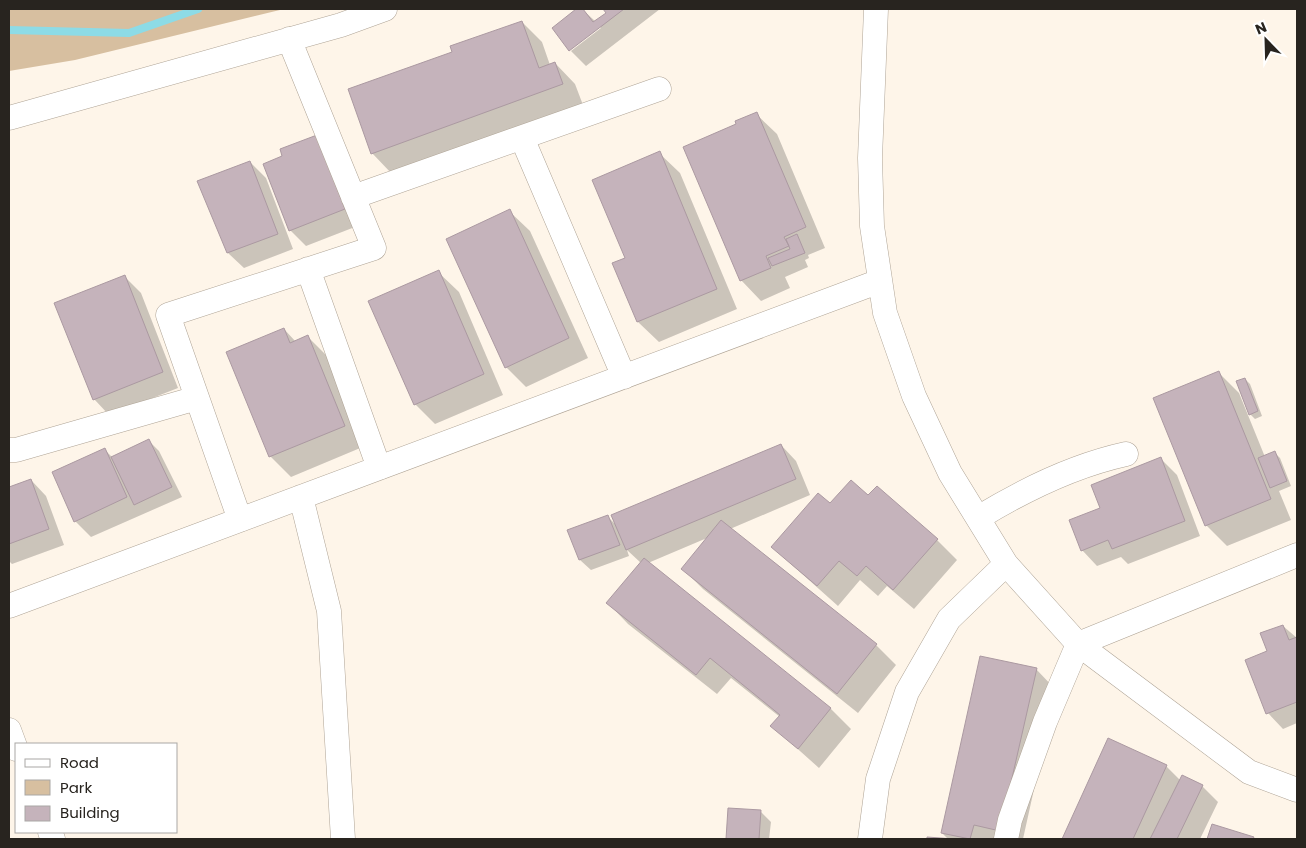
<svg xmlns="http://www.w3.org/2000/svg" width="1306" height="848" viewBox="0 0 1306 848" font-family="Poppins,sans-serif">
	<rect width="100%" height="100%" fill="#fef5e9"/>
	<path fill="#d7bfa0" d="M9 9H284L75 60 9 71Z"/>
	<path fill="#0003" d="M578 9H582L596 22 608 13 604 9H660L586 66 571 51 601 28 599 26 553 28Z
		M522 22 542 42 550 65 555 63 575 84 583 105 392 174 372 153Z
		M756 114 777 134 825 248 808 255 809 258 805 260 808 267 785 277 790 288 761 301 741 280 738 125Z
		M332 152 360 225 306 246 290 230Z
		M659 153 680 173 737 309 659 342 638 322 614 264 626 258Z
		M250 162 266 178 293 249 244 268 228 253Z
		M509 211 530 231 588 358 526 387 506 367Z
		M438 272 459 292 503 395 435 424 415 404Z
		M125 277 141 293 178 388 109 415 94 399Z
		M284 329 296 342 308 337 328 357 365 446 291 477 270 456Z
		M1218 372 1239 393 1265 457 1275 453 1280 458 1291 486 1279 491 1291 520 1227 546 1206 525 1154 399Z
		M1245 379 1250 384 1262 416 1255 419 1250 414Z
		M149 441 159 451 182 497 91 537 75 521 104 449 113 458Z
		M781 445 796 461 810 495 730 529 876 645 896 665 858 713 703 589 683 569 707 538 648 563 831 709 851 729 819 768 772 726 780 717 731 678 717 694 628 624 608 603 641 563 627 550 629 556 591 570 580 560 569 531 607 516 617 526Z
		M1161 459 1177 475 1200 536 1128 564 1121 557 1097 566 1082 550 1101 509Z
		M31 480 46 496 64 545 12 564 9 561V488Z
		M830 505 937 540 957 560 914 609 887 586 878 596 860 580 838 606 772 547Z
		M1283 626 1297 638V723L1283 729 1268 713 1269 652Z
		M1036 669 1056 690 1023 839H948L942 833Z
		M1109 740 1166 766 1180 780 1202 786 1218 802 1200 839H1064Z
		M729 809 760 811 771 822 769 839H727Z"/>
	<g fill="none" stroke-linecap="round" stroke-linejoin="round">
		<path stroke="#8ddbe6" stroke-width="8" d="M9 30 129 33 198 9"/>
	</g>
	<path fill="#c5b3bb" stroke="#ab99a1" d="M576 9H583L593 22 606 13 603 9H624L569 51 552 28Z
		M522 21 539 68 555 62 563 84 371 154 348 89 452 52 450 46Z
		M757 112 806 227 784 237 789 246 766 256 771 268 740 281 683 147 736 124 735 121Z
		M317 135 345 209 289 231 263 164 282 156 280 149Z
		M660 151 717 289 637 322 612 263 625 258 592 180Z
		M250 161 278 234 227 253 197 181Z
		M510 209 569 338 505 368 446 239Z
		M797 234 805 253 772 266 768 258 790 249 786 239Z
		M439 270 484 374 414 405 368 301Z
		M125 275 163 372 93 400 54 303Z
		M284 328 290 343 308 335 345 426 269 457 226 352Z
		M1219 371 1271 499 1205 526 1153 398Z
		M1245 378 1258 411 1249 415 1236 381Z
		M149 439 172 487 134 505 111 457Z
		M781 444 796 479 626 550 611 515Z
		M105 448 127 497 74 522 52 472Z
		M1275 451 1287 481 1270 488 1258 458Z
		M1161 457 1185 521 1112 549 1108 540 1081 551 1069 520 1100 508 1091 485Z
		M31 479 49 529 9 544V487Z
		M851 480 868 495 877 486 938 539 893 590 866 566 857 576 839 561 817 586 771 547 818 493 830 503Z
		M608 515 620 545 579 560 567 530Z
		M721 520 877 644 837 694 681 569Z
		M644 558 831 708 798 749 770 726 780 715 710 658 696 675 606 603Z
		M1283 625 1289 640 1297 637V702L1266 714 1245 660 1267 651 1260 633Z
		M980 656 1037 668 1000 831 974 825 970 839 941 833Z
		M1108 738 1167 765 1133 839H1062Z
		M1182 775 1203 785 1177 839H1150Z
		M728 808 761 810 759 839H726Z
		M1212 824 1254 837 1253 839H1207Z
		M927 837 954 839H927Z"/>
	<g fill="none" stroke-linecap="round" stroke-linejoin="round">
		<defs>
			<path id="minor" d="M876 9 870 158 872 226 885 313 914 396 950 473 1006 564 1078 644 1249 772 1297 790
				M9 118 341 25 385 9
				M522 138 624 377
				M353 197 659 89
				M308 269 379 468
				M9 450H16L197 398
				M301 497 329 611 343 839
				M978 518C1022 491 1076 465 1126 454
				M240 520 168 315 374 248 289 39
				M9 606 880 281
				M9 730 16 749
				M50 832 53 839
				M870 839 878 779 907 692 949 619 1006 564
				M1006 839 1010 820 1045 722 1078 644 1297 555"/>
		</defs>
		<use href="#minor" stroke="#afa496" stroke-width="25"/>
		<use href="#minor" stroke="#fff" stroke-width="24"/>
	</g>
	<rect width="1306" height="848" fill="none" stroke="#28241f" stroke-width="20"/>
	<rect x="15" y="743" width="162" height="90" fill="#ffffff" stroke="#a9a7a5"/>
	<rect x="25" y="759" width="25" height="8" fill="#ffffff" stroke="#a9a7a5"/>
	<text x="60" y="768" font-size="15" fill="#28241f">Road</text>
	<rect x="25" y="780" width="25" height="15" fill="#d7bfa0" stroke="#a9a7a5"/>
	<text x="60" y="793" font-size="15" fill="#28241f">Park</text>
	<rect x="25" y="806" width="25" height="15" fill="#c5b3bb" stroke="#a9a7a5"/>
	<text x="60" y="818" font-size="15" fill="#28241f">Building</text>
	<g transform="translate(1266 40) rotate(337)" stroke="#ffffff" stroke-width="4" paint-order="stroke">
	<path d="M0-4L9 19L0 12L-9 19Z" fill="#28241f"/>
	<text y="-8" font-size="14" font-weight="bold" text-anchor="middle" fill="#28241f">N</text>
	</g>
</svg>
